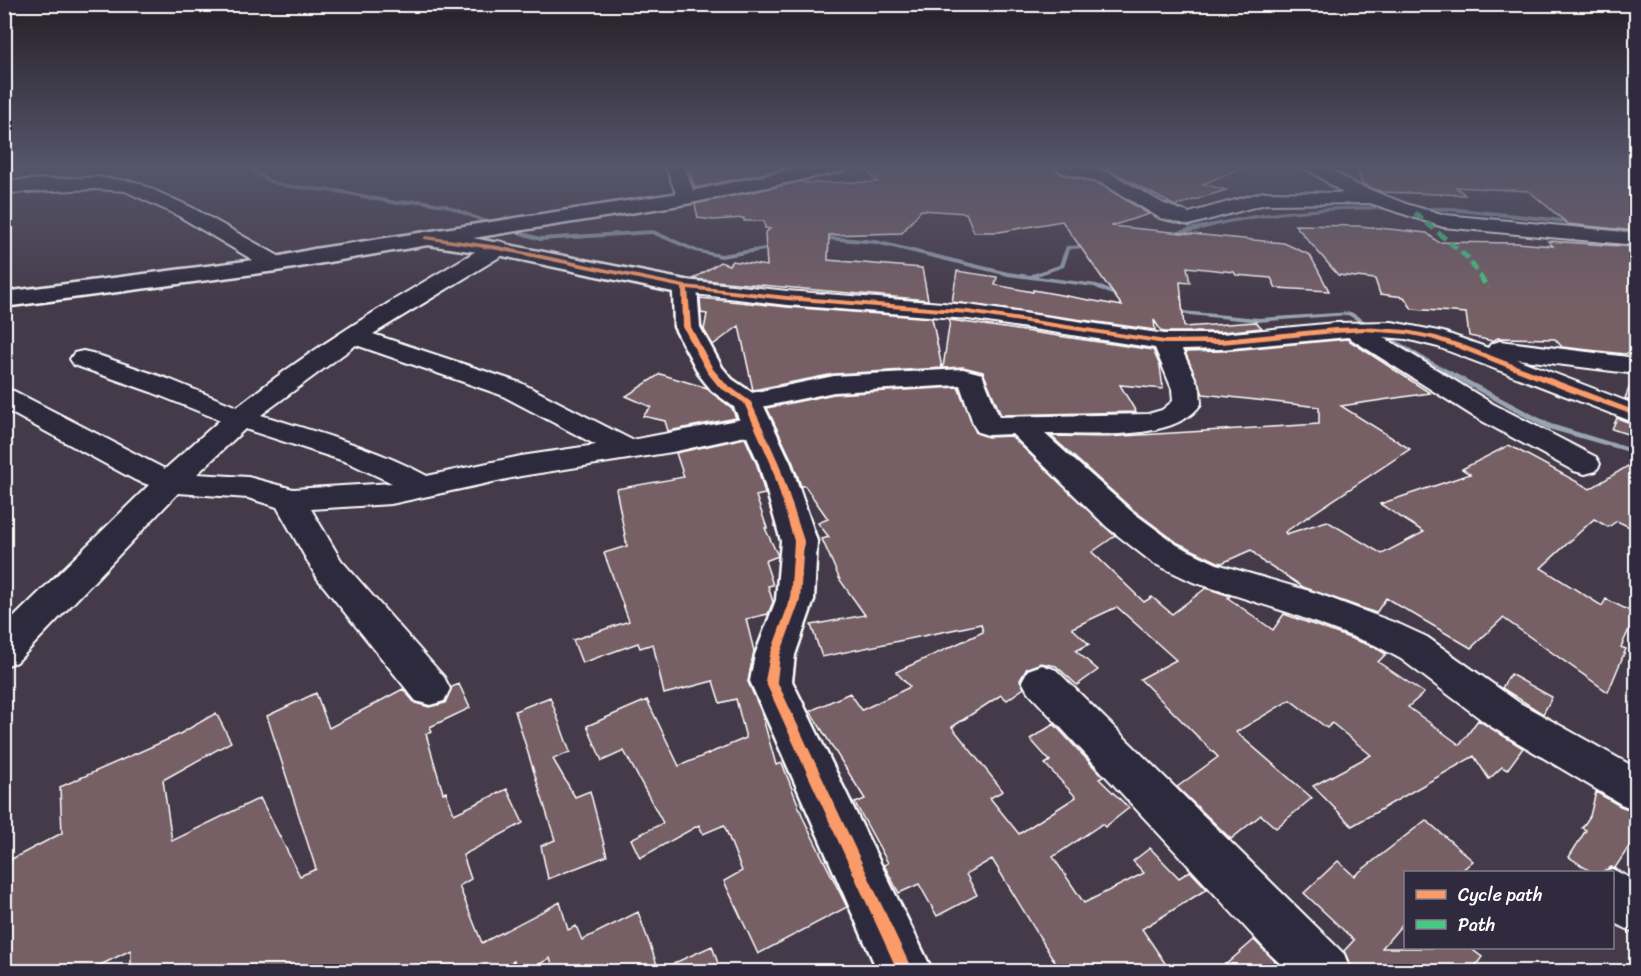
<svg xmlns="http://www.w3.org/2000/svg" width="1641" height="976" viewBox="0 0 1641 976" font-family="Sriracha,sans-serif">
	<rect width="100%" height="100%" fill="#443a49"/>
	<filter id="ink" filterUnits="userSpaceOnUse"><feTurbulence type="fractalNoise" baseFrequency=".0167" numOctaves="2"/><feDisplacementMap in="SourceGraphic" scale="12" xChannelSelector="R" yChannelSelector="G"/><feConvolveMatrix kernelMatrix="1 2 1 2 8 2 1 2 1" color-interpolation-filters="sRGB"/></filter>
	<g filter="url(#ink)">
		<g fill="none" stroke-linecap="round" stroke-linejoin="round">
			<path fill="#98a4b2" fill-rule="evenodd" d="M251 166H255V169L271 180 284 184 344 190 396 201 420 199 446 204 491 222 540 237 653 230 699 250 721 254 777 245 780 247 777 249 721 258 695 252 652 234 540 241 487 224 445 207 420 203 396 205 344 194 284 187 267 182 251 171Z
				M1397 206 1399 207V209L1340 210 1284 214 1228 223 1173 237 1170 235C1183 228 1200 226 1214 223 1274 209 1336 206 1397 206Z
				M1413 207H1450L1573 220 1576 222 1573 224 1450 211 1411 210 1410 209Z
				M1598 224 1636 231V235L1596 227V225Z
				M827 236 876 240 1008 272 1031 275 1032 274 1059 265 1066 246 1090 245 1092 246V248L1070 249 1064 267 1037 276 1097 284 1126 298 1123 300 1121 299 1094 287 1008 276 876 244 827 240 819 241 816 239Z
				M1172 310 1258 318 1351 312 1422 356 1551 424 1636 450V454L1545 428 1418 358 1348 315 1258 322 1170 313 1169 312Z"/>
		</g>
		<path fill="#765e65" stroke="#fff" stroke-width="1.5" d="M695 166H799L695 188 689 170H695Z
			M862 166H1052L1061 174 1101 185 1149 214 1111 226 1284 243 1310 255 1329 291 1276 288 1271 278 1236 275 1234 272 1187 267 1190 283 1180 282 1184 327 1256 322 1262 328 1222 332H1165L1161 331 1154 320 1155 330 952 302 957 271 997 277 995 285 1033 292V290L1122 306 1062 221 999 232H974L966 213 921 210 902 233 829 235 828 260 922 268 928 300 693 279 720 262 729 265 732 261 767 266 765 233 770 229 765 228 764 221H744V218L713 220 698 218 695 204 804 181V183L878 182Z
			M1092 166H1244V167L1203 184 1226 190 1175 206 1111 171Z
			M1356 166H1636V231L1568 224 1529 191 1456 187 1465 195 1382 192 1362 184Z
			M1295 225 1360 226 1427 233 1438 242 1518 243 1553 246 1548 241 1636 247V350L1625 354 1562 347 1555 339 1498 338 1492 341 1469 336 1466 313 1412 309 1404 297 1380 294 1375 279 1338 275Z
			M700 298 787 307 932 318 942 368 834 374 753 390 739 326 713 345 704 330 707 314 701 313Z
			M950 320 1153 350 1160 366 1163 389 1120 385 1136 412 1001 415 983 372 963 367 943 368Z
			M1347 339 1430 393 1341 406 1410 449 1285 532 1286 534 1327 521 1382 554 1424 532 1380 504 1470 474 1462 469 1509 445 1590 489 1636 461V530L1617 521 1608 527 1594 519 1541 568 1602 606 1606 599 1636 614 1621 647 1626 649 1608 692 1503 618 1471 648 1386 598 1376 613 1303 587 1268 564H1265L1251 550 1222 563 1218 562 1178 543 1132 509 1051 436 1107 437 1319 424V407L1203 394 1185 352 1222 351Z
			M660 374 707 388 732 408 736 418 668 431 665 421 643 416 651 407 626 396Z
			M1634 376H1636V403L1625 398Z
			M958 387 976 433 988 437 1011 436 1115 536 1092 552 1144 602 1152 597 1172 614 1206 588 1230 596 1228 598 1273 630 1284 614 1374 647 1386 654 1378 662 1424 693 1408 707 1460 745 1478 720 1523 748 1507 770 1502 767 1489 779 1474 756 1352 826 1313 786 1371 755 1332 723 1327 728 1290 700 1236 732 1312 798 1276 828 1261 815 1231 839 1177 787 1218 757 1140 679 1176 660 1117 607 1072 628 1089 644 1076 651 1098 670 1077 685 1056 666 1041 663 1027 668 1020 680 1024 688 1007 700 1001 695 952 727 1003 791 990 798 1019 834 1076 797 1045 764 1050 761 1030 739 1054 724 1103 777 1099 779 1129 808 1105 827 1102 824 1053 857 1084 903 1144 873 1133 861 1150 848 1179 878 1190 871 1207 889 1142 929 1171 972H1061L992 859 966 874 977 895 937 916 919 884 899 893 884 865 888 863 855 803 865 799 810 711 850 693 862 710 910 687 896 672 983 632 981 624 822 657 811 625 865 615 840 580 822 539 829 537 818 523 828 519 805 486H801L793 463 767 408 834 394Z
			M1617 418 1636 425V437L1612 429Z
			M745 438 757 465 765 494 756 496 767 528H765L778 556 765 561 773 585 768 586 773 602 768 614 746 619 754 651 748 682 761 711 776 765 782 763 804 820 847 907 758 954 724 881 742 871 724 825 703 834 699 825 640 858 631 839 663 823 624 751 602 761 587 726 647 700 679 766 746 738 736 699 720 703 713 681 664 694 653 644 640 648 638 643 582 663 573 640 629 621 604 553 627 546 616 489 684 477 676 453Z
			M1510 674 1552 697 1543 714 1502 688Z
			M459 684 470 708 430 727 432 732 426 734 443 793 446 792 454 814 507 789 523 823 463 855 471 879 459 886 482 943 560 902 568 930 576 926 582 940 638 912 659 970 712 946 721 972H555L550 958 526 972H517L514 961 495 972H131V950L86 972H4V863L62 833 60 787 178 735 216 713 231 742 163 780 172 841 260 798 300 876 316 869 267 716 316 693 329 728 403 689 415 703 429 707 445 703 452 687Z
			M550 697 570 752 553 759 575 797 590 791 607 856 548 879 541 846 555 840 515 711Z
			M1596 792 1620 806 1636 812V836L1615 868 1611 867 1602 873H1593L1569 857 1586 830 1582 828 1590 816Z
			M1426 820 1473 861 1459 873H1406V920L1382 948H1470L1482 957 1471 972H1354L1344 951 1354 940 1304 893 1338 861 1354 876Z
			M1254 940 1284 970 1217 972Z"/>
		<g fill="none" stroke-linecap="round" stroke-linejoin="round">
			<defs>
				<path id="street" d="M666 166H684L696 198 693 202H679Z
					M1054 166H1083L1110 173 1164 204 1189 213 1264 192 1343 193 1303 166H1325L1355 184 1409 205 1445 215 1636 233V245L1443 227 1370 203 1265 204 1189 225 1160 218 1102 183 1062 172Z
					M96 177 136 182 191 207 284 259 287 264 284 269 276 271 268 269 177 215 125 191 96 189 4 193V181Z
					M498 241 506 243 509 248 506 253 373 334 521 383 632 440 758 416 768 419 772 425 768 431 672 452 521 476 391 504 311 509 341 560 444 677 450 689 444 701 430 705 416 701 317 578 277 507 248 498 178 493 17 662 4 666V627L149 485 135 480 4 409V389L14 391 165 469 220 420 151 392 74 365 70 359 74 353 83 351 92 353 171 380 237 407C316 344 403 294 490 243ZM356 345 501 395 596 445 521 456 427 476C374 447 318 433 261 415ZM245 429 347 462 392 483 293 489 248 477 197 474Z
					M685 280 787 291 968 305 1165 334H1222L1335 323 1392 322 1443 332 1488 348 1491 344 1500 341 1636 358V374L1517 359 1636 405V423L1438 347 1406 339 1383 337 1493 404 1596 457 1600 464 1596 471 1585 474 1574 471 1473 416 1348 337 1222 349 1182 350 1200 389 1201 404C1174 443 1089 433 1045 434L1131 511 1177 545 1217 564 1316 593 1401 625 1427 637 1518 702 1636 768V810L1621 804 1490 726 1401 659 1375 645 1290 613 1193 582 1153 563 1107 527 1012 434 988 435 978 432 974 426 960 385 834 392 747 410 737 408 733 402 737 396 834 376 963 369 982 374 999 417 1148 414 1162 410 1173 401 1172 389 1155 348 968 319 787 305 677 292 673 287 677 282Z
					M1042 665 1056 670 1344 954 1351 972H1289L1270 954 1028 692 1022 681 1028 670Z
					M1612 869 1636 881V933L1612 922V872H1604Z"/>
				<path id="secondary" d="M810 166H847L844 170 837 172 686 204 473 238 685 280 694 282 697 287 700 327 722 367 732 379 757 396 762 402 791 464 817 541 814 600 795 655 792 681 933 972H878L750 681 755 655 776 600 781 541 759 464 734 407 712 391 700 376 674 327 673 292 498 255 428 245 276 271 4 307V292L276 257 314 249 686 192Z"/>
			</defs>
			<use href="#street" stroke="#fff" stroke-width="4"/>
			<use href="#secondary" stroke="#fff" stroke-width="5"/>
			<use href="#street" fill="#2f2a3d" fill-rule="evenodd"/>
			<use href="#secondary" fill="#2f2a3d" fill-rule="evenodd"/>
			<path stroke="#46c982" stroke-width="5" stroke-dasharray="10 5" stroke-linecap="butt" d="M1415 213 1468 258 1488 288"/>
			<defs>
				<path id="cycleway" d="M426 236 498 246 685 285 787 296 968 310 1165 340 1222 339 1335 328 1364 327 1406 330 1436 336 1463 345 1636 411V416L1583 397 1458 348 1431 339 1406 334 1364 331 1335 333 1222 344H1165L968 314 787 300 688 289 691 327 713 369 725 383 751 402 779 464 804 541 800 600 780 655 777 681 913 972H898L765 681 770 655 790 600 794 541 771 464 744 403 719 387 707 372 683 327 682 288 498 250 424 239V237Z"/>
			</defs>
			<use href="#cycleway" stroke="#2f2a3d" stroke-width="4"/>
			<use href="#cycleway" fill="#fa9b69" fill-rule="evenodd"/>
		</g>
	</g>
	<linearGradient id="sky" x2="0" y2="1"><stop stop-color="#252028"/><stop offset="0.55" stop-color="#56556a"/><stop offset="1" stop-color="#56556a" stop-opacity="0"/></linearGradient>
	<rect width="1641" height="303" fill="url(#sky)"/>
	<rect width="1641" height="976" fill="none" stroke="#2f2a3d" stroke-width="24"/>
	<rect x="12" y="12" width="1617" height="952" fill="none" stroke="#fff" stroke-width="2" filter="url(#ink)"/>
	<rect x="1404" y="871" width="210" height="78" fill="#2f2a3d" stroke="#827f8b" stroke-width="1.5"/>
	<rect x="1416" y="890" width="30" height="9" fill="#fa9b69" stroke="#827f8b" stroke-width="1.5"/>
	<text x="1458" y="901" font-size="18" fill="#ffffff">Cycle path</text>
	<rect x="1416" y="920" width="30" height="9" fill="#46c982" stroke="#827f8b" stroke-width="1.5"/>
	<text x="1458" y="931" font-size="18" fill="#ffffff">Path</text>
</svg>
